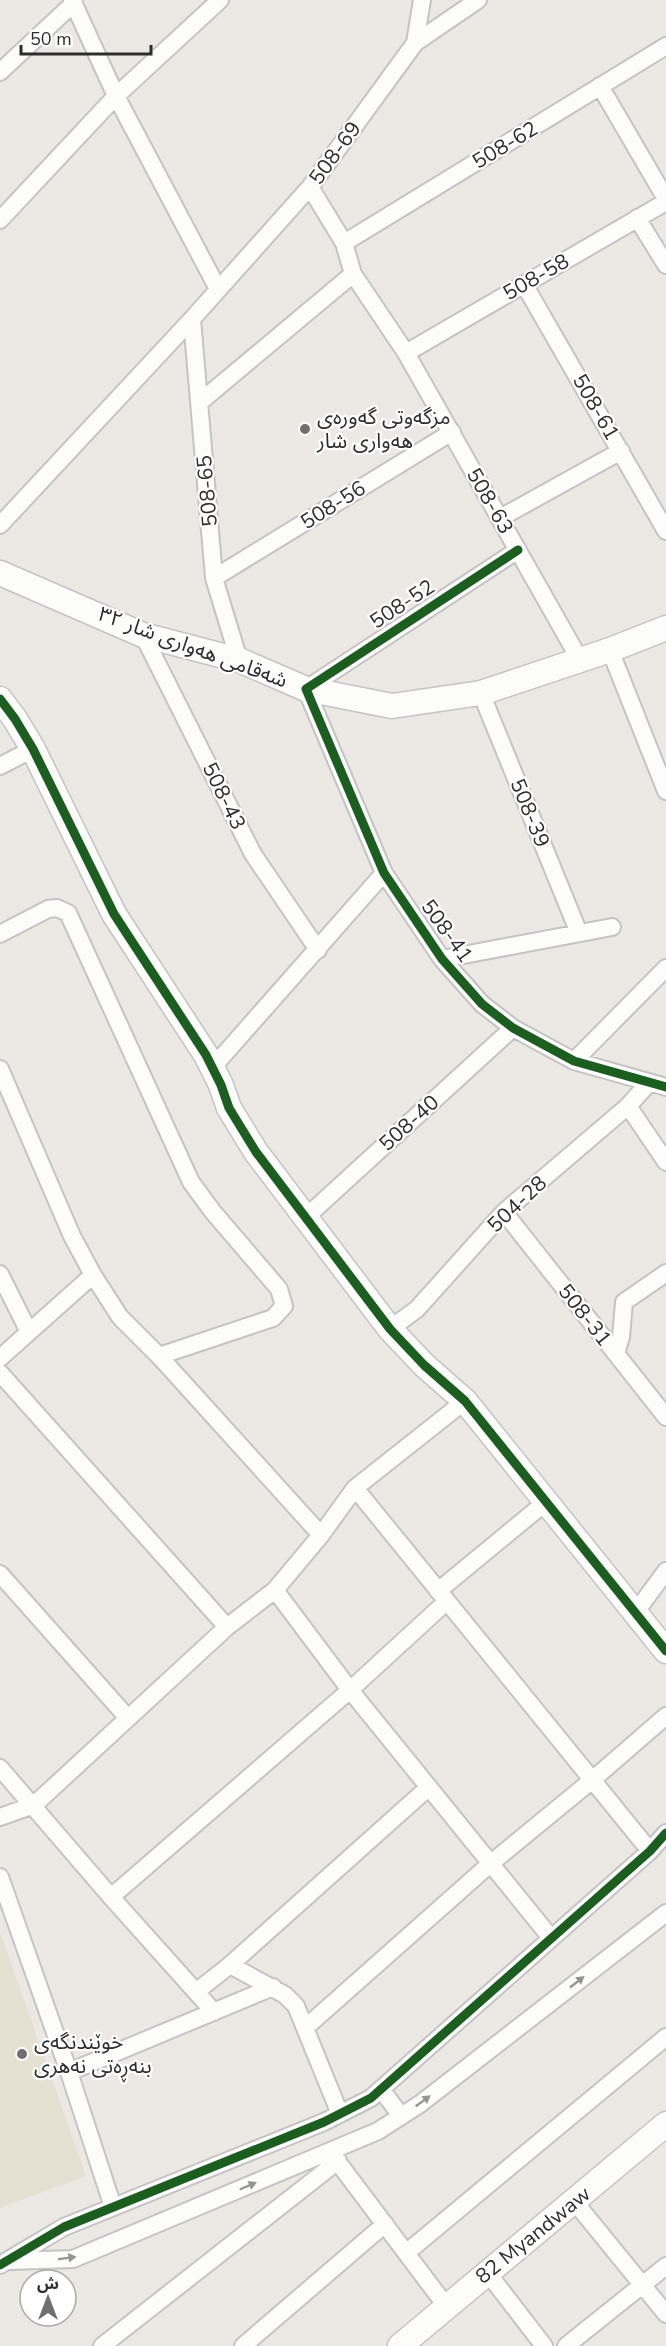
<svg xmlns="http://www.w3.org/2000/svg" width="666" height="2346" viewBox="0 0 666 2346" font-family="'Nunito Sans','Noto Sans Arabic',sans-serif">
	<rect width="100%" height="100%" fill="#ece8e4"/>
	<path fill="#e6e0d3" d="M0 1932 86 2176 0 2208Z"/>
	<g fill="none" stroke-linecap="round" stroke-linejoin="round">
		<defs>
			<path id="street" d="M72 0 116 96 218 289
				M415 43 478 0
				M0 72 74 3
				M600 86 666 199
				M310 187 344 243 353 274 406 353 580 660
				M637 218 666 265
				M0 220 116 96 220 0
				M344 243 666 46
				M524 284 666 531
				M192 319 214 578 239 660
				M406 353 666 202
				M200 402 353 274
				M500 518 621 451
				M0 525 192 319 310 187 415 43 422 0
				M518 550 306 689 384 873 442 959 482 1004 513 1028 574 1061 666 1087
				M214 578 452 432
				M143 635 253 854 318 950
				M610 650 666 791
				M481 693 579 933
				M0 766 33 749
				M0 934 48 909 57 908 68 913 191 1182 213 1212 279 1289 284 1306 273 1318 159 1356
				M442 959 612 927
				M574 1061 666 968
				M213 1067 384 873
				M0 1069 72 1236 93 1275 120 1317 159 1356 321 1535
				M628 1106 666 1162
				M504 1212 666 1417
				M305 1218 513 1028
				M0 1274 29 1332
				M390 1329 417 1309 504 1212 628 1106 648 1084
				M616 1354 621 1337 624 1302 666 1273
				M0 1358 93 1275
				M0 1373 227 1627
				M355 1488 650 1851
				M0 1574 127 1717
				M275 1590 350 1690 551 1938
				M438 1591 546 1502
				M635 1613 666 1571
				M0 1768 111 1897 214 2012
				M0 1817 34 1805 227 1627 275 1590 321 1535 355 1488 465 1401
				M0 1877 69 2072 113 2207
				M111 1897 350 1690 446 1602
				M230 1965 285 1995 296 2006 340 2114
				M197 1991 230 1965 429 1787
				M305 2028 490 1864 591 1781 666 1716
				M69 2072 273 1987
				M381 2089 401 2116
				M331 2153 446 2306
				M574 2201 666 2314
				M406 2253 666 2037
				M10 2261 73 2259 378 2131 420 2104 666 1913
				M0 2265 64 2227 324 2122 371 2098 650 1851 666 1833
				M487 2272 544 2346
				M102 2346 338 2161
				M243 2346 385 2224
				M566 2346 666 2266"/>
			<path id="secondary" d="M0 573 143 635 239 660 306 689 392 706 481 693 610 650 666 628
				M0 699 15 719 33 749 114 914 206 1055 221 1085 229 1108 256 1152 390 1329 424 1365 465 1401 666 1651
				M400 2346 666 2124"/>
		</defs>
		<use href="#street" stroke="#c5c4c5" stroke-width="20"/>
		<use href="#secondary" stroke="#c5c4c5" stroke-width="27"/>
		<use href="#street" stroke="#fcfcfb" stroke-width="16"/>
		<use href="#secondary" stroke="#fcfcfb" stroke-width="24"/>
		<defs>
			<path id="cycleway" d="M518 550 306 689 384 873 442 959 482 1004 513 1028 574 1061 666 1087
				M0 699 15 719 33 749 114 914 206 1055 221 1085 229 1108 256 1152 390 1329 424 1365 465 1401 666 1651
				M0 2265 64 2227 324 2122 371 2098 650 1851 666 1833"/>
		</defs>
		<use href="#cycleway" stroke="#fff" stroke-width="13"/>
		<use href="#cycleway" stroke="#1b5e20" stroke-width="9"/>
	</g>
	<defs><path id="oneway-solid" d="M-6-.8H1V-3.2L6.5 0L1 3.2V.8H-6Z" transform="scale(1.5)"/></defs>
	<g fill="#959594">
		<use href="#oneway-solid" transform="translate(577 1982) rotate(-38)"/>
		<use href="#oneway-solid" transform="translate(423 2101) rotate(-36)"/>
		<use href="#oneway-solid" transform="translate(248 2186) rotate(-23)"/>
		<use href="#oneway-solid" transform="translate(67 2258) rotate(-7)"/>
	</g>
	<g fill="#706f6e" stroke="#fff" stroke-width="2">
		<circle cx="305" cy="429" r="6"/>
		<circle cx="22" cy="2054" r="6"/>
	</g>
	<g text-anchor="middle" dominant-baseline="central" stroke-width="4.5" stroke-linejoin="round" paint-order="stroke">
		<g font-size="21" fill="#2e2e2e" stroke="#fff">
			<text transform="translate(505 145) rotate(-31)">508-62</text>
			<text transform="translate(335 153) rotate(-54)">508-69</text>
			<text transform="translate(536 277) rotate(-30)">508-58</text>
			<text transform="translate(596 407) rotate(60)">508-61</text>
			<text transform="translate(207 491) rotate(-95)">508-65</text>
			<text transform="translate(490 501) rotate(60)">508-63</text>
			<text transform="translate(333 505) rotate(-32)">508-56</text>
			<text transform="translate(402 604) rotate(-33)">508-52</text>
			<text transform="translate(193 647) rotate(20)">شەقامی هەواری شار ٣٢</text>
			<text transform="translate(224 796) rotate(64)">508-43</text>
			<text transform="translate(530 813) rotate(68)">508-39</text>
			<text transform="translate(447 931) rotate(54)">508-41</text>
			<text transform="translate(409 1123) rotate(-42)">508-40</text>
			<text transform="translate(517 1204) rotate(-43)">504-28</text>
			<text transform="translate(585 1315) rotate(52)">508-31</text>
			<text transform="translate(533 2235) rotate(-39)">82 Myandwaw</text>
		</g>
		<g font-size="21" fill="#2e2e2e" stroke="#fff" text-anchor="start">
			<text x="317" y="417">مزگەوتی گەورەی<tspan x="317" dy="24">هەواری شار</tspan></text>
			<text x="34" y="2042">خوێندنگەی<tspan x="34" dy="24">بنەڕەتی نەهری</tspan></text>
		</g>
	</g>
	<g transform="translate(48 2298)"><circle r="28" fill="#ffffff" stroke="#ababab" stroke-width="1.5"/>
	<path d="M0-4.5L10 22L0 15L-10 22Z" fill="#706f6e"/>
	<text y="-9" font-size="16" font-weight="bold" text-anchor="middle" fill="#2e2e2e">ش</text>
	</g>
	<path d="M21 45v9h130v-9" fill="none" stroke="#2e2e2e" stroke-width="3"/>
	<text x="30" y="45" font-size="18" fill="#2e2e2e" stroke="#ffffff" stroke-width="4.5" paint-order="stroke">50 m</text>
</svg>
